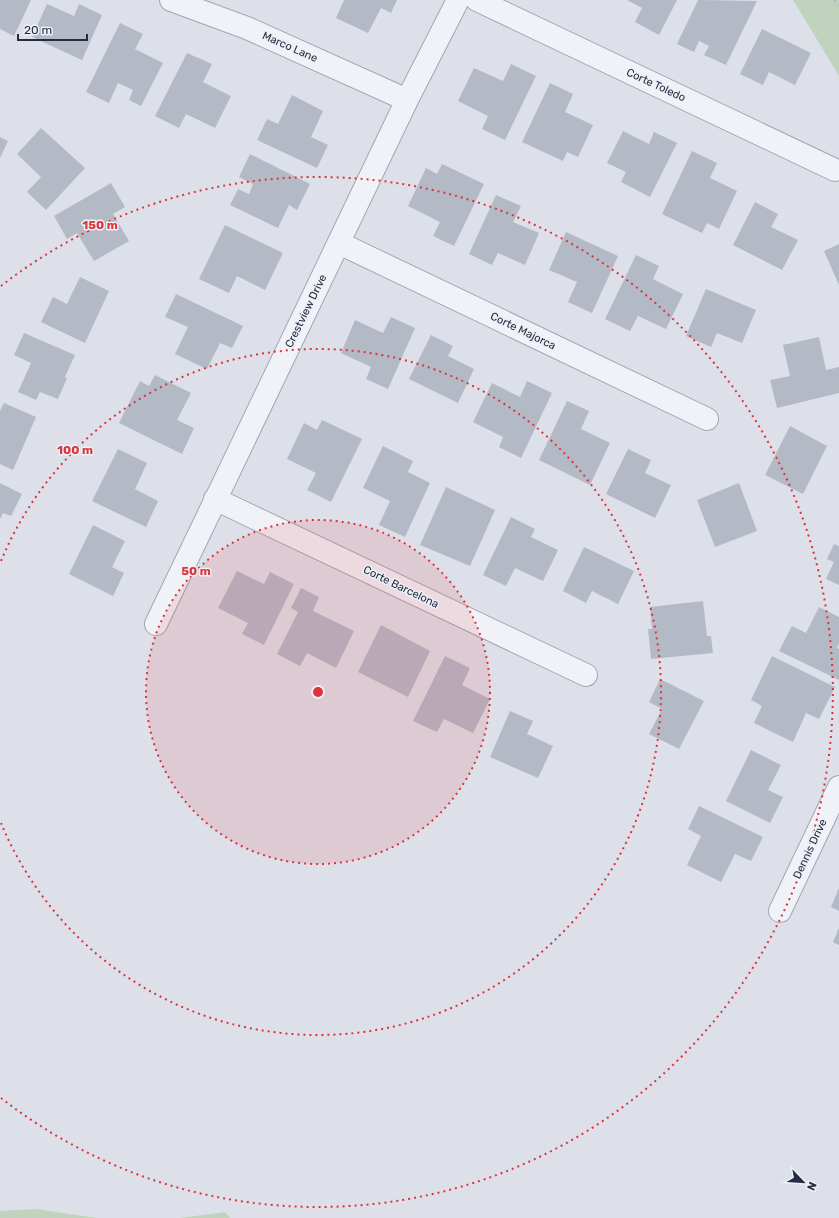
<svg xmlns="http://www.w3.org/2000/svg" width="839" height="1218" viewBox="0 0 839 1218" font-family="Rubik,sans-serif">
	<rect width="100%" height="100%" fill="#dde0e9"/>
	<path fill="#c0d4bd" d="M793 0H839V76Z
		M36 1209 97 1218H0V1211Z
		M225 1212 230 1218H180Z"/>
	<path fill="#b4b9c6" d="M0 0H31L14 36 0 29Z
		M344 0H397L391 13 381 8 368 33 336 18Z
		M627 0H677L659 35 635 22 642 8Z
		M698 0 757 1 726 65 704 55 709 46 699 41 694 52 677 44Z
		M47 4 74 16 79 4 102 15 82 60 32 37Z
		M120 23 143 34 135 49 163 63 141 106 129 100 133 90 118 83 109 103 86 92Z
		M762 29 811 53 795 85 769 72 763 85 740 74Z
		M187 53 212 64 203 82 231 96 215 128 186 114 179 128 155 116Z
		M511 64 536 76 505 140 482 129 488 116 458 101 474 68 503 81Z
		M550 83 573 94 565 112 593 125 578 157 567 152 563 161 522 142Z
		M292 95 323 111 311 137 328 145 317 168 257 140 267 119 278 124Z
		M41 128 85 168 46 210 27 192 41 177 17 154Z
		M623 131 649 144 654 132 677 143 650 197 621 182 626 172 607 163Z
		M0 137 8 141 0 158Z
		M692 151 717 163 710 178 737 191 719 229 707 223 702 233 662 214Z
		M250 154 310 184 297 210 289 205 278 228 230 205 238 189 249 194 253 184 239 177Z
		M442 164 484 184 454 246 433 236 440 222 408 206 426 168 437 174Z
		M111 183 125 207 113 214 129 241 94 261 77 233 67 239 54 216Z
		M496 195 521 206 513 222 539 233 525 265 498 253 492 265 469 254Z
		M755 202 778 214 771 227 798 240 782 270 733 245Z
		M225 225 283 253 265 290 237 276 229 293 199 279Z
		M566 232 618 256 592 313 568 302 577 282 549 270Z
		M839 244V285L824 251Z
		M636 255 659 266 653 279 683 294 666 329 638 316 630 331 605 319Z
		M80 277 109 291 85 343 41 322 53 297 67 304Z
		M706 289 756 310 742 343 717 333 711 347 686 336Z
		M176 294 243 326 232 348 220 343 207 369 175 354 188 327 165 317Z
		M391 317 415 328 388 389 366 379 371 367 341 353 355 320 383 333Z
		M24 333 75 355 65 377 67 378 58 399 40 392 36 400 18 392 31 363 14 355Z
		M431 335 453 346 448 356 474 369 458 403 409 379Z
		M819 337 826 370 839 367V393L777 408 770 380 790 376 783 345Z
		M155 375 191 393 177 420 194 428 182 454 119 423 140 381 149 386Z
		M527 381 552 393 521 458 499 447 503 437 473 422 492 383 520 397Z
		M567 401 589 411 581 429 610 443 590 485 539 460Z
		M4 403 36 417 13 470 0 464V411Z
		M322 420 362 439 331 502 307 490 316 473 287 459 304 423 317 430Z
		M790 426 827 446 803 494 765 475Z
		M383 446 413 461 408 472 430 483 405 537 379 525 390 501 363 488Z
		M118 449 147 463 135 489 158 501 146 527 92 501Z
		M628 449 651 460 645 473 671 485 655 518 606 494Z
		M0 483 22 494 11 516 3 513 0 519Z
		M739 483 757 531 715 547 697 500Z
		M446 487 495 510 470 566 420 545Z
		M511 517 535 529 531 537 558 550 543 581 515 568 506 586 483 575Z
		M93 525 125 541 112 567 124 573 113 596 69 574Z
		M834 544 839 546V585L826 579 834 562 827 559Z
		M584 547 634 571 618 604 592 591 586 603 563 591Z
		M237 571 264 584 270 572 294 584 264 645 242 634 248 623 218 608Z
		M301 588 319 597 313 611 354 631 336 668 307 653 300 666 277 654 298 612 291 608Z
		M703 601 707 636H711L713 653 651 659 648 629H652L650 607Z
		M819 607 839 617V643L837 648 839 649V680L779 651 792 626 806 633Z
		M381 625 430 651 408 697 358 672Z
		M445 656 470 668 462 685 490 699 473 733 444 719 437 732 413 721Z
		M772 656 835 687 819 719 806 713 793 742 754 723 762 706 751 700Z
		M660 679 704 701 679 749 649 734 662 709 649 702Z
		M510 711 533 721 527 734 553 746 538 778 490 757Z
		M751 750 781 765 768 790 783 797 770 823 726 801Z
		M699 806 763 837 751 861 735 854 721 882 687 865 701 836 688 829Z
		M839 888V911L831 907Z
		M839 928V945L833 942Z"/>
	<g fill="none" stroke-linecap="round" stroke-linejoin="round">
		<defs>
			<path id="street" d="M171 0 247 28 407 100
				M477 0 835 170
				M339 243 707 419
				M215 499 586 675
				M156 624 407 100 458 0
				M780 911 839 787"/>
		</defs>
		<use href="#street" stroke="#a2a6b3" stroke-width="24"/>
		<path stroke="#b7bbc4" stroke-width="2.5" stroke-dasharray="3 3" stroke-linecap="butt" d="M834 0 839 5"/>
		<use href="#street" stroke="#f0f2f7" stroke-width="22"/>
	</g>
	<circle cx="318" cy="692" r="172" fill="#dd333a" fill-opacity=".12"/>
	<g fill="none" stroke="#dd333a" stroke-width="2" stroke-dasharray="2 4">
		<circle cx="318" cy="692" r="172"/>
		<path d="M1 561A343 343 0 1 1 1 823"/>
		<path d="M1 286A515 515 0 1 1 1 1098"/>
	</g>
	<g text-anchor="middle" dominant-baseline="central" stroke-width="3" stroke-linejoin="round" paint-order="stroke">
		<g font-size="11" fill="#252c41" stroke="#edf0f6">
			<text transform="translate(290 47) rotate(24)">Marco Lane</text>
			<text transform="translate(656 85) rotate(25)">Corte Toledo</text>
			<text transform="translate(306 311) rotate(-64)">Crestview Drive</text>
			<text transform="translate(523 331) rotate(26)">Corte Majorca</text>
			<text transform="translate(401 587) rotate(26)">Corte Barcelona</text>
			<text transform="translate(810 849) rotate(-65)">Dennis Drive</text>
		</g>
	</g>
	<circle cx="318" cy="692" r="6" fill="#dd333a" stroke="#edf0f6" stroke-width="2"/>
	<g font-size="12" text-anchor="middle" font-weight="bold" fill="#dd333a" stroke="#edf0f6" stroke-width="3" stroke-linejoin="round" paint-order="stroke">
		<text x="100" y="229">150 m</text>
		<text x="75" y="454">100 m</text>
		<text x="196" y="575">50 m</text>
	</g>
	<g transform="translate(803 1182) rotate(115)" stroke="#edf0f6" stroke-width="3" paint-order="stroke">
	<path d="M0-3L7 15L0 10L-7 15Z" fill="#252c41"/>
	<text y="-6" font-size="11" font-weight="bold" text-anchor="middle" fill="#252c41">N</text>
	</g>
	<path d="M18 34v6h69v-6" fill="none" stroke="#252c41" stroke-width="2"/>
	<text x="24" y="34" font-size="12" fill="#252c41" stroke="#edf0f6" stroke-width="3" paint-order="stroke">20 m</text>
</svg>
